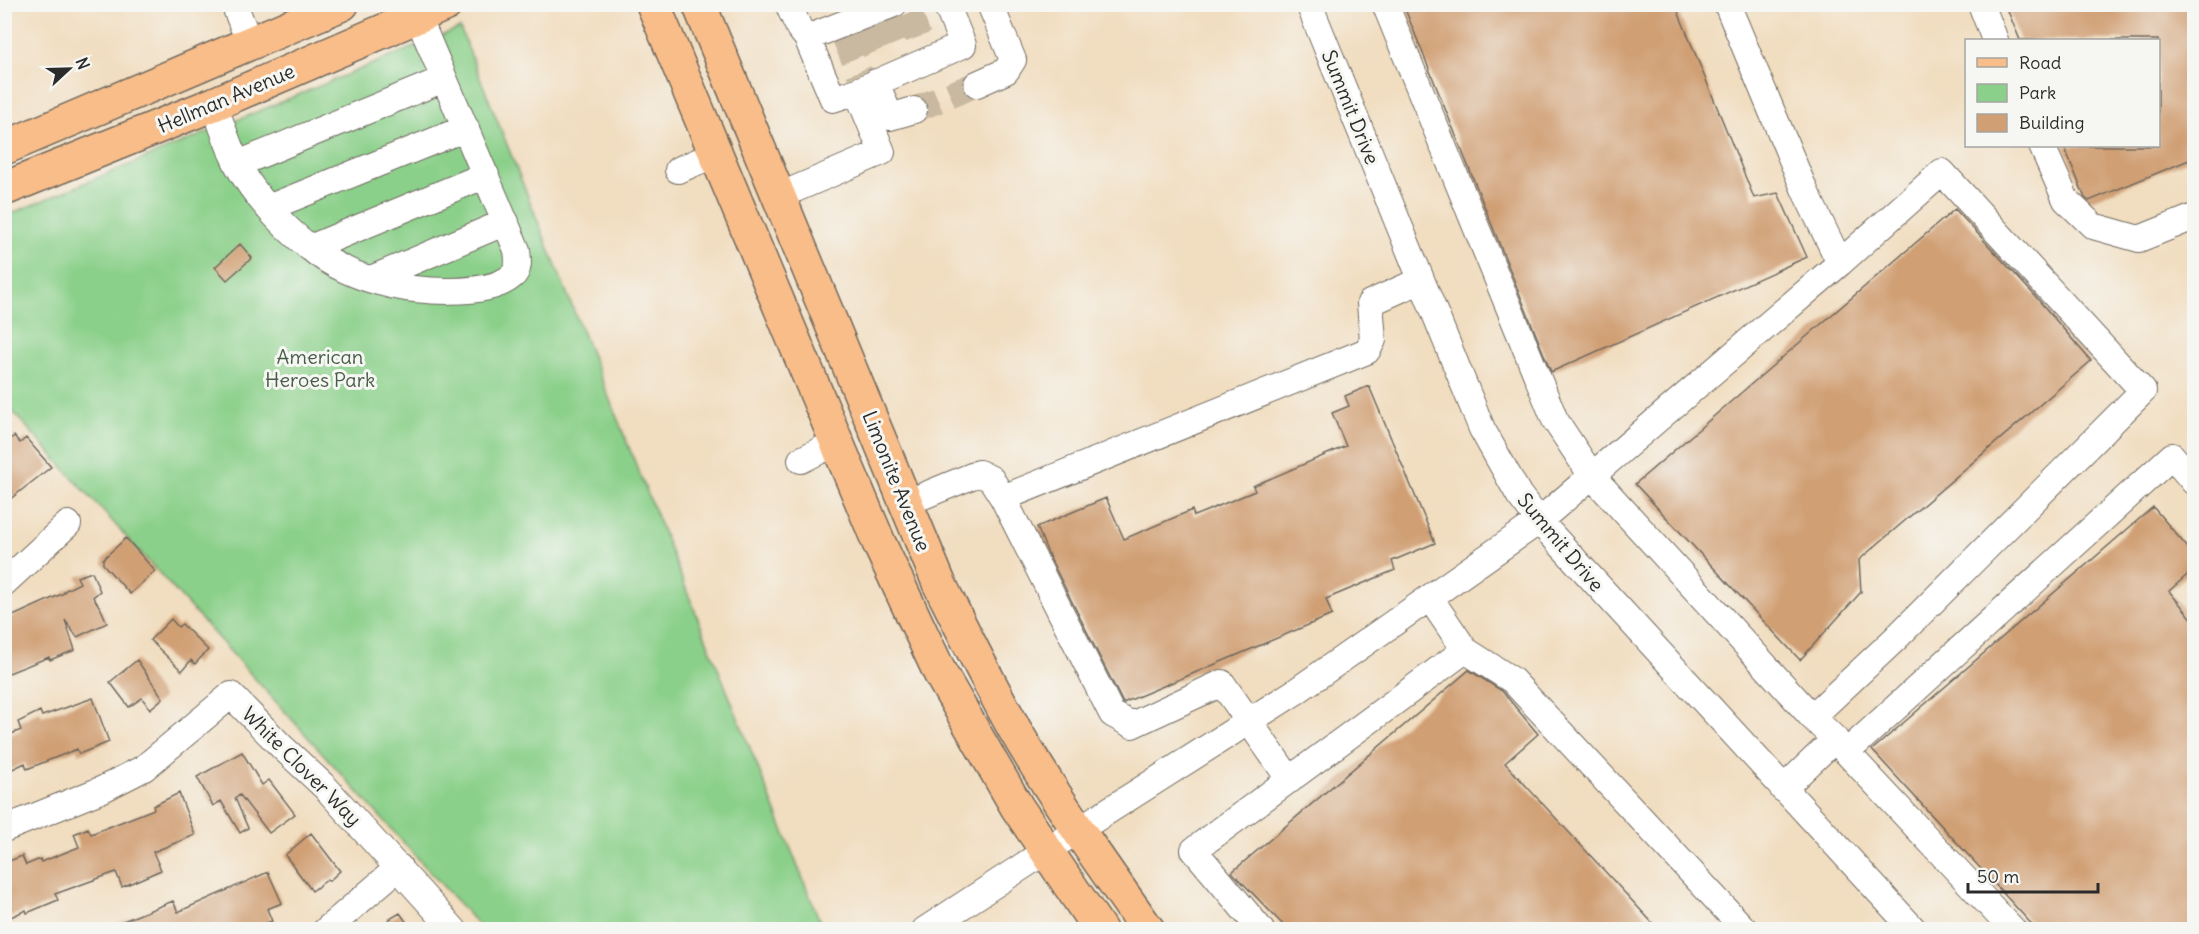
<svg xmlns="http://www.w3.org/2000/svg" width="2199" height="934" viewBox="0 0 2199 934" font-family="Delius,sans-serif">
	<rect width="100%" height="100%" fill="#f6f6f2"/>
	<filter id="ink" filterUnits="userSpaceOnUse"><feTurbulence type="fractalNoise" baseFrequency=".0167" numOctaves="2"/><feDisplacementMap in="SourceGraphic" scale="12" xChannelSelector="R" yChannelSelector="G"/><feConvolveMatrix kernelMatrix="1 2 1 2 8 2 1 2 1" color-interpolation-filters="sRGB"/></filter>
	<filter id="wash" filterUnits="userSpaceOnUse"><feTurbulence type="fractalNoise" baseFrequency=".008" numOctaves="4" result="noise"/><feDisplacementMap in="SourceGraphic" scale="24" xChannelSelector="R" yChannelSelector="G"/><feGaussianBlur stdDeviation="1.35" result="paint"/><feColorMatrix in="noise" values="0 0 0 0 0 0 0 0 0 0 0 0 0 0 0 0 0 1.4 0 .05"/><feComposite in="paint" operator="in"/></filter>
	<g filter="url(#wash)">
		<rect width="100%" height="100%" fill="#f1ddbf"/>
		<path fill="#8bd08a" stroke="#5b7e5a" stroke-width="1.5" d="M460 28 823 929H482L5 403V216Z"/>
		<g id="blocks">
			<path fill="#d09f73" d="M1403 4H1675L1754 198 1778 193 1807 257 1551 372Z
				M2005 4H2194V158L2089 201 2085 198 2064 146H2158V40H2020Z
				M1955 209 2035 296 2091 361 1859 560 1861 592 1800 660 1635 484Z
				M240 244 252 258 227 280 215 267Z
				M1369 386 1435 543 1392 561 1395 570 1326 599 1332 615 1123 703 1049 556 1037 527 1106 498 1124 539 1192 510 1194 516 1255 491 1253 486 1346 446 1332 413 1349 406 1345 396Z
				M14 436 20 443 26 438 51 467 4 504V444Z
				M2153 507 2194 555V569L2169 591 2194 621V930H2037L1872 750Z
				M126 538 155 571 130 594 103 564V559Z
				M92 572 100 591 93 597 101 609 107 623 77 637 65 620 75 650 50 660 49 657 4 675V620L64 593V591L80 583 77 577Z
				M171 619 178 627 182 624 208 650 195 664 191 660 182 671 150 640Z
				M137 660 163 698 150 709 142 698 129 707 110 682Z
				M1469 670 1502 691 1538 734 1505 763 1659 930H1288L1232 872Z
				M93 698 109 742 79 754 77 749 27 769 25 763 4 773V737L21 730 18 722 40 711 42 716Z
				M242 752 262 785 269 780 295 814 269 833 240 795 235 798 248 828 240 833 221 801 213 806 197 777Z
				M179 793 195 835 153 852 161 870 122 887 116 872 55 894 58 900 27 913 26 910 4 920V863L22 856 26 865 40 859 41 862 79 847 74 834 88 828 91 834 154 809 153 806Z
				M311 833 340 871 329 881 327 880 312 891 285 855Z
				M268 872 282 903 267 909 272 921 255 928 254 925 241 930H101L173 901 178 912Z
				M400 913 412 930H394L388 920Z"/>
		</g>
	</g>
	<g filter="url(#ink)">
		<use href="#blocks" fill-opacity="0" stroke="#70695f" stroke-width="1.5"/>
		<g fill="none" stroke-linecap="round" stroke-linejoin="round">
			<path stroke="#c9b9a1" stroke-width="26" stroke-dasharray="26 13" stroke-linecap="butt" d="M909 13 922 47
				M885 20 899 54
				M865 28 880 63
				M844 35 860 74
				M914 110 977 84"/>
			<defs>
				<path id="minor" d="M234 4 250 44
					M788 4 799 28 807 38
					M1309 4 1482 429 1519 495 1539 521 1914 930
					M1385 4 1555 420 1592 476 1812 717 1835 739 1783 789
					M1727 4 1805 191 1840 263 1942 172 2143 391 1895 639 1812 717
					M1981 4 1995 40
					M876 82 890 117 914 110
					M977 84 1006 71 1013 60 990 4
					M857 91 833 99 807 38 894 4
					M214 104C221 124 228 145 237 164 254 195 281 225 309 247 330 265 360 278 387 284 415 292 489 297 512 276 520 270 518 259 517 250L418 17
					M2042 146 2066 200 2093 226 2139 239 2194 217
					M238 164 444 79
					M678 170 716 154
					M779 196 882 152 857 91 963 45 946 4
					M268 208 466 128
					M310 248 486 175
					M371 279 506 222
					M801 460 837 442
					M906 503 979 473 991 479 1003 498
					M4 583 68 524
					M1430 598 1465 650 1512 680 1745 930
					M1835 740 2013 930
					M1847 752 2172 456 2194 482
					M1290 780 1222 683 1132 725 1112 714 1003 498 1367 351 1373 340 1370 303 1421 280
					M4 829 103 789 144 768 231 695 282 747 326 788 454 930
					M326 930 399 867
					M925 930 1078 830 1295 692 1539 521 1840 263
					M1261 930 1194 850 1465 650"/>
				<path id="major" d="M653 4 879 543 940 673 1017 807 1100 930
					M699 4 939 583C964 633 988 682 1015 730 1055 799 1102 865 1148 930
					M4 148 342 4
					M4 189 214 104 446 4"/>
			</defs>
			<use href="#minor" stroke="#70695f" stroke-width="28"/>
			<use href="#major" stroke="#70695f" stroke-width="36"/>
			<use href="#minor" stroke="#fff" stroke-width="26"/>
			<use href="#major" stroke="#f9bd89" stroke-width="33"/>
		</g>
	</g>
	<g text-anchor="middle" dominant-baseline="central" stroke-width="6" stroke-linejoin="round" paint-order="stroke">
		<g font-size="20" fill="#2b2b2b" stroke="#f6f6f2">
			<text transform="translate(226 98) rotate(-23)">Hellman Avenue</text>
			<text transform="translate(1351 107) rotate(68)">Summit Drive</text>
			<text transform="translate(897 481) rotate(68)">Limonite Avenue</text>
			<text transform="translate(1561 542) rotate(50)">Summit Drive</text>
			<text transform="translate(302 766) rotate(45)">White Clover Way</text>
		</g>
		<g font-size="20" fill="#485d48" stroke="#f6f6f2">
			<text x="320" y="356">American<tspan x="320" dy="23">Heroes Park</tspan></text>
		</g>
	</g>
	<rect width="2199" height="934" fill="none" stroke="#f6f6f2" stroke-width="24"/>
	<rect x="1965" y="39" width="195" height="108" fill="#f6f6f2" stroke="#a5a5a2" stroke-width="1.5"/>
	<rect x="1977" y="58" width="30" height="9" fill="#f9bd89" stroke="#a5a5a2" stroke-width="1.5"/>
	<text x="2019" y="69" font-size="18" fill="#2b2b2b">Road</text>
	<rect x="1977" y="84" width="30" height="18" fill="#8bd08a" stroke="#a5a5a2" stroke-width="1.5"/>
	<text x="2019" y="99" font-size="18" fill="#2b2b2b">Park</text>
	<rect x="1977" y="114" width="30" height="18" fill="#d09f73" stroke="#a5a5a2" stroke-width="1.5"/>
	<text x="2019" y="129" font-size="18" fill="#2b2b2b">Building</text>
	<g transform="translate(69 69) rotate(68)" stroke="#f6f6f2" stroke-width="4.5" paint-order="stroke">
	<path d="M0-4.5L10 22L0 15L-10 22Z" fill="#2b2b2b"/>
	<text y="-9" font-size="16" font-weight="bold" text-anchor="middle" fill="#2b2b2b">N</text>
	</g>
	<path d="M1968 883v9h130v-9" fill="none" stroke="#2b2b2b" stroke-width="3"/>
	<text x="1977" y="883" font-size="18" fill="#2b2b2b" stroke="#f6f6f2" stroke-width="4.5" paint-order="stroke">50 m</text>
</svg>
